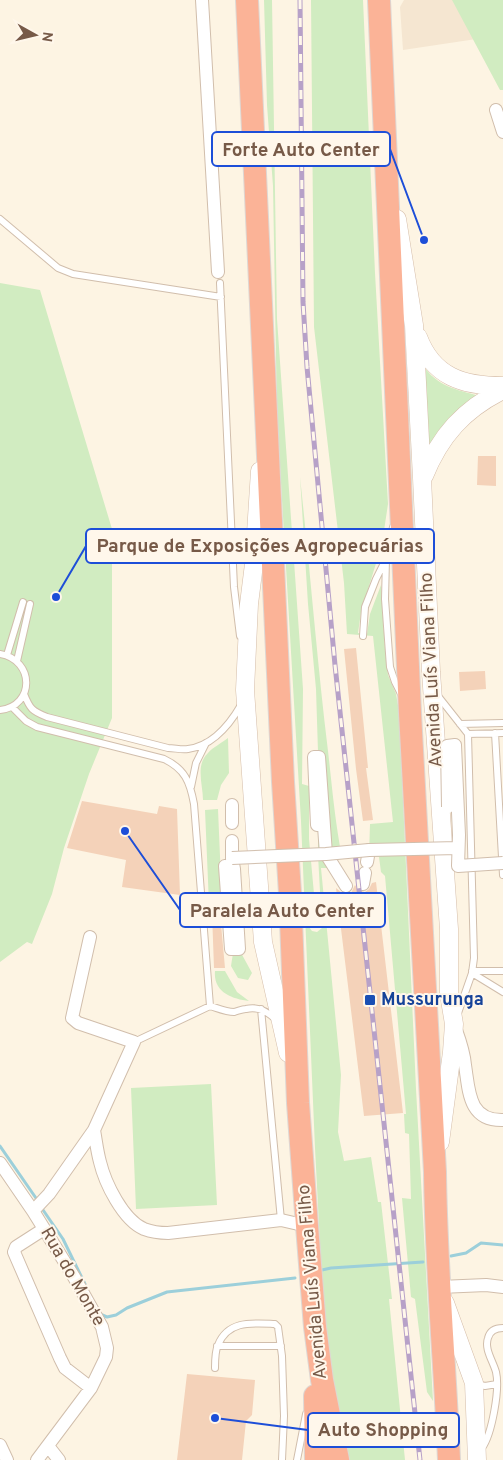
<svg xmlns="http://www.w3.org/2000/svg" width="503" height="1460" viewBox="0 0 503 1460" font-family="Overpass,sans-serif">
	<rect width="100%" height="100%" fill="#fdf4e3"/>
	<path fill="#f5e6d1" d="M404 0H503V35L403 50 400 7Z"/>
	<path fill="#d1ecc1" d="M264 0H272L277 319 303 689 302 784 309 786V839L316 916 311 919 309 927 312 931 317 932 322 928 318 855V752L316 689 308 604 300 477C310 569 317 660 328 751 332 786 335 822 342 857L328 860 329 868H321L341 1075 338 1132 344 1161 371 1157 378 1202H381L392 1299H389L405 1460H350L336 1399 324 1321 315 1148 301 821 277 415 273 186 267 105Z
		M311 0H363L375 273 388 504 382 544 361 612 358 633 367 634 370 614 381 585 385 649 388 675 396 694 399 711 416 1089 433 1401 427 1392 415 1299 411 1297 402 1198 411 1199 409 1134 405 1133 404 1114H406L385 876 381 872 379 857H369L370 824 393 822 373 636 347 634 344 583 314 327Z
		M452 0H503V90H500Z
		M0 283 40 290 112 529V718L89 774 64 848 52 894 32 944 27 942 0 962Z
		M423 365C436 386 457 390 480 396L426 454Z
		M228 738 229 773 221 785 217 800H203C203 785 195 765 208 753 213 747 222 743 228 738Z
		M218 809 222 904H209L205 810Z
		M240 951 252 973 248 980 238 978 231 966 233 953Z
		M215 971H225L237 992 249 1001C232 999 213 992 215 971Z
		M211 1084 217 1205 136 1209 131 1088Z"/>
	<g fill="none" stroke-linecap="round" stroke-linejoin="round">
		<path stroke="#9ccfda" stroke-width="3" d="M0 1146 38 1201
			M41 1207 63 1239 85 1284
			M451 1256 466 1253 481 1243 503 1245
			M322 1270 331 1268 423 1262
			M100 1314 107 1317 116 1315 127 1308 167 1292 295 1278"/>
	</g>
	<path fill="#f4d2b9" d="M478 456H496V486L477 485Z
		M356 648 368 768H366L373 820 363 821 356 769 344 649Z
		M485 671 486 689 460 691 459 672Z
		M82 801 157 814 159 806 177 809 180 895 122 887 126 860 67 848Z
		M376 882 403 1113 364 1116 336 888 342 893 347 894 351 893 355 885 358 890 365 892 369 889 372 883Z
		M212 913H220L225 968H214Z
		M187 1374 255 1380 252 1415 246 1421 242 1460H177Z"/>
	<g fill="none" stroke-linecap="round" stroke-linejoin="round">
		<defs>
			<path id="lane" d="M0 219 58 268 73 274 221 297
				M220 283 234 587 240 636
				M393 527 386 559 385 599 390 667 395 682 401 694
				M363 636 365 607 376 579 385 561
				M0 654C35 660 35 706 0 710
				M7 655 23 602
				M17 661 30 604
				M24 694C30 709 32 711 47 717L168 748C175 748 181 750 188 749 212 746 230 724 241 705
				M438 696 468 734 474 958 472 973 457 1016
				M12 707 26 721 37 727 164 759C185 769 190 782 194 804L210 1006
				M460 724 503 723
				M495 733 503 875
				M468 734 503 733
				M191 787 196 763 206 743
				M472 971H503
				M472 973 503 992
				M261 1009 281 1220
				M134 1042 210 1006C217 1008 226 1012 234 1012 238 1011 242 1009 246 1009 258 1006 267 1011 275 1019
				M217 1346H281
				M215 1368C215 1361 215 1351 218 1345 228 1320 252 1323 275 1324L278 1327 282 1356 284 1416 282 1460
				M476 1384 485 1386 497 1384
				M482 1448C492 1434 500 1389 496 1372 493 1361 484 1349 488 1338 490 1330 496 1328 503 1328
				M297 1460 306 1414"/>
			<path id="street" d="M202 0 218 272
				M496 110 503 132
				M318 781 321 825H317L314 757H319L326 854 346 886
				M232 823V805
				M367 862 369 850
				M225 866 231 949H239L234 869 232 858V841
				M363 884 365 873
				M456 1030C460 1041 464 1053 465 1065 469 1090 468 1121 503 1120
				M94 1130C96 1141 97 1151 100 1162 105 1183 123 1220 144 1229 152 1232 160 1233 168 1233L281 1220 307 1226
				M0 1163 33 1211 74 1277 102 1327 107 1348 106 1357 91 1388 37 1460
				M33 1211 49 1194 94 1130 134 1042 78 1023 72 1018 90 937
				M44 1229 16 1247 14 1252 60 1358 65 1368 91 1388
				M440 1287 486 1285 503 1287
				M0 1445 7 1460
				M48 1446 59 1460"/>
			<path id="secondary" d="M397 219 414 325 422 478 431 672 449 929V994L454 1024 452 1052 440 1142
				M418 337C433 377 463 386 503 386
				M260 471 254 564 249 604 245 690 263 942 288 1053
				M424 476C440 436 464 409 503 390
				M445 1303 474 1383 477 1460"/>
			<path id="highway" d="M247 0 283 782 290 893 298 1103 307 1226 315 1327 322 1380 338 1460
				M379 0 410 713 435 1172C436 1268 445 1364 449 1460
				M315 1396 316 1460"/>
		</defs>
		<use href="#lane" stroke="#d1beac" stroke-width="8"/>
		<use href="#street" stroke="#d1beac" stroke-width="14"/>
		<use href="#secondary" stroke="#d5bda9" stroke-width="19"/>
		<use href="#highway" stroke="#ded7d3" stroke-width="24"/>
		<use href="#lane" stroke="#fff" stroke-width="6"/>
		<use href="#street" stroke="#fff" stroke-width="12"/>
		<use href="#secondary" stroke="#fff" stroke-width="18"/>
		<use href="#highway" stroke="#fbb397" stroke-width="22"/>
		<defs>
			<path id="rail" d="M300 0 303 302 307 367 335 665 420 1460"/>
		</defs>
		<use href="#rail" stroke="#b7a1c8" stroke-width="5"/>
		<use href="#rail" stroke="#fff7eb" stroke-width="3" stroke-dasharray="9" stroke-linecap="butt"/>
		<defs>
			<path id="street-bridge" d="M448 807 447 746 455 745 459 835 458 866 503 863
				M232 858 326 854 369 850 458 848"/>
		</defs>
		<use href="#street-bridge" stroke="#d1beac" stroke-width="14" stroke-linecap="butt"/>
		<use href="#street-bridge" stroke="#fff" stroke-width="12"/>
	</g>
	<rect fill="#1a4fb4" stroke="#fff7eb" stroke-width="2" x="364" y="994" width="12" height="12" rx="2.5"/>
	<g text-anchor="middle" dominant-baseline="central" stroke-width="4" stroke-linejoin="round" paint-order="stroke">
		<g font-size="18" fill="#775a48" stroke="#fff7eb">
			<text transform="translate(432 670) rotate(-93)">Avenida Luís Viana Filho</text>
			<text transform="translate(72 1277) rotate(60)">Rua do Monte</text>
			<text transform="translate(313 1282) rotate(-95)">Avenida Luís Viana Filho</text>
		</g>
		<g font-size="18" font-weight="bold" fill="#164399" stroke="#fff7eb" text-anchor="start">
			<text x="381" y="1000">Mussurunga</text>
		</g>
	</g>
	<path fill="none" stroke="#1d4ed8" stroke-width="2" d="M424 240L390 149M56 597L86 546M125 831L180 910M215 1418L308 1430"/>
	<g fill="#1d4ed8" stroke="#fff7eb" stroke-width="2">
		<circle cx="424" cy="240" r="5"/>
		<circle cx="56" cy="597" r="5"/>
		<circle cx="125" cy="831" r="5"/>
		<circle cx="215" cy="1418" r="5"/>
	</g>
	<g fill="#fff7eb" stroke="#1d4ed8" stroke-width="2">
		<rect x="212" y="132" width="178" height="34" rx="5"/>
		<rect x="86" y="529" width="348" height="34" rx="5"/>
		<rect x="180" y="893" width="205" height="34" rx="5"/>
		<rect x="308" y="1413" width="151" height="34" rx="5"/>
	</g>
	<g font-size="19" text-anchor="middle" font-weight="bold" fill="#775a48">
		<text x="301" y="156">Forte Auto Center</text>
		<text x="260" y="552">Parque de Exposições Agropecuárias</text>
		<text x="282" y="917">Paralela Auto Center</text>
		<text x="383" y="1436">Auto Shopping</text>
	</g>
	<g transform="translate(35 35) rotate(98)" stroke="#fff7eb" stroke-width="4" paint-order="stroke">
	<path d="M0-4L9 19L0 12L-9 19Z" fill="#775a48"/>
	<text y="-8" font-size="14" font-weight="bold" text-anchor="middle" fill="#775a48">N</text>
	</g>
</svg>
